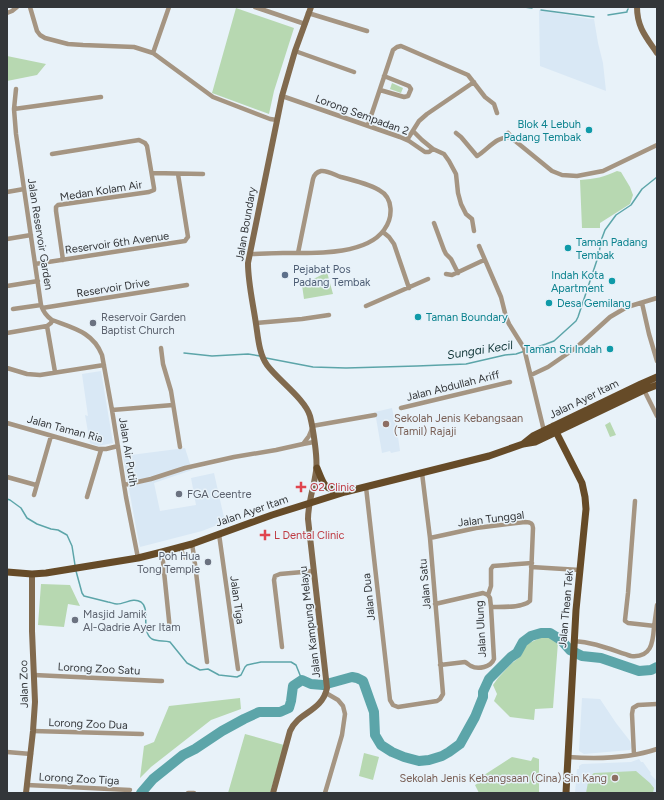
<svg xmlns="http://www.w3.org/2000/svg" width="664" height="800" viewBox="0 0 664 800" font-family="Figtree,sans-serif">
	<rect width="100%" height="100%" fill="#e8f2f9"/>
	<path fill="#d9e8f5" d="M539 10 591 19H594L598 43 603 63 606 91 540 66Z
		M101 371 113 443 98 446 90 443 85 415 88 416 82 374Z
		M392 408 398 437 400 451 391 453 390 451 382 453 375 412Z
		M185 448 192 470 154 483 160 511 196 505 191 478 214 473 225 522 202 531 140 547 137 533 123 456Z
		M582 698 600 699 616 723 630 741 632 747 630 750 584 754 579 751Z
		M639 759 641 762H643L648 769 651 773 650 774 657 781V793H575L577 769H579V766L582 764 631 762Z"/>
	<path fill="#b7d8b1" d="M236 8 294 28 274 91 269 114 212 93Z
		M7 56 46 64 37 75 7 81Z
		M392 83 403 88 401 93 390 89Z
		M617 171 621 172 630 187 633 195 630 204 600 223V228H582L580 180C595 179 604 177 617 171Z
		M327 272 333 294 304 299 302 285Z
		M610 422 616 435 610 437 605 425Z
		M41 584 70 585 80 606 68 604 64 627 38 625Z
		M549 637 558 642 553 708 535 709 534 720 510 717 494 701 497 694 493 685 498 678 511 664 521 656 525 645 540 638Z
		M240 698 241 709 211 720 151 767 140 778 144 746 154 742 169 706Z
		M245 734 284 745 270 793H228Z
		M364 753 379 757 373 780 359 776Z
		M512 757 531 761 533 757 539 759V793H479L475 785 483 780 481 777Z
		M636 771 650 783 654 788 653 793H586L589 777 590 776 594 773Z"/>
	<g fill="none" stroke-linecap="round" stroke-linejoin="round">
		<path stroke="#5ca5a9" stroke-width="1.5" d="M524 7 532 8
			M541 10 594 17
			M608 15 627 12V11L628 9
			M184 353 212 356 248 354 260 356
			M266 358 313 367 346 368 417 366 466 364 505 355 516 354 546 344 554 341 576 321 578 317 598 257 602 238 605 230 616 215 631 205 642 189 657 177
			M7 499 10 500 21 508 27 518 37 524 51 529 58 530 67 535 72 546 75 565
			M76 571 82 593 84 596C92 598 100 600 108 602 110 602 114 604 117 604 125 604 133 597 141 602 151 609 140 631 152 639 158 642 165 640 170 642L187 663 200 670 208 669 219 675 237 677 241 675 245 667 247 665 261 662H291L296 665 302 680"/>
		<path stroke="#5ca5a9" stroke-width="10" d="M141 793 153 779 183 755 195 749 222 731 244 719 259 712H280L289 708 291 701 293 686 302 680 311 684 323 685 352 677 357 678 363 681 369 698 374 712 375 735 381 745 392 752 404 757 419 761 429 760 442 756 449 752 460 744 475 717 483 697V692L489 679 511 657 517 653 523 642 531 636 541 633H550L561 640 570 650 582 656 601 658 639 671 651 670 657 667"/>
		<path stroke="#a59582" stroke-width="4.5" d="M30 7 37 31 40 35 45 38 68 44 83 45 134 47 153 53 213 97 270 119 277 120
			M255 7 305 24
			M7 13 12 11 17 7
			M308 13 367 31
			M295 51 354 72
			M153 53 169 7
			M16 89 14 109 16 134 41 305C43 311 46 316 52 320 73 328 93 332 102 355L112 410 126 497 138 558
			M380 90 404 97 408 96 411 89 409 86 384 76
			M282 96 400 137 409 141 425 152H429L433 149
			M14 109 101 97
			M368 125 393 50 397 47 401 46 468 75 485 97 494 104 497 113
			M413 131 422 140 433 149 444 154 449 161 456 174 458 193 461 204 466 214 472 219 474 231
			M456 133 461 137 477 156C489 149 496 135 512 138
			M508 133 514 140 552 171 562 175 577 176 603 171 657 145
			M407 140 419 121 427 114 474 82
			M52 154 139 140 145 143 147 146 154 188V190L149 192 58 205 56 207V211L63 260
			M152 173 203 174
			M7 192 24 189
			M434 223 444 250 446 254 451 259 458 273
			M383 232 389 237 394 244 409 288
			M7 239 31 235
			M479 246 501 297 506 317 509 324 524 348 544 431
			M250 254C261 254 272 253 283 253 312 253 365 256 384 230 393 218 394 198 379 190 369 184 353 180 341 177 335 175 327 170 321 171 317 172 314 175 313 179L298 253
			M35 264 185 241 187 238 188 237 178 174
			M446 274 452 275 484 260
			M7 286 38 281
			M642 303 649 334 657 361
			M366 306 428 279
			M42 308 187 285
			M13 309 41 305
			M256 323 302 319 329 315
			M47 326 55 372
			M7 333 47 326 51 323 52 320
			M161 348 163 364 171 391 180 447
			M7 368 27 374 40 375 104 365
			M531 375 548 367 577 347 610 317 627 307 657 298
			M644 390 657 416
			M401 408 510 382
			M112 410 173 405
			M7 423 98 449H106L118 446
			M312 426 375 415
			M303 444 309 436 312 429
			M7 477 36 485
			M124 485 151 479 185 468 234 457 276 450 303 444 314 442
			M366 487 390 700 393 705 398 707 437 701 440 699 443 694 430 538 422 473
			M34 495 51 436
			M87 497 101 450
			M635 501 628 593 625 620V621L628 623 655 626
			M219 534 238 669
			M430 538 476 528 525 522C530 522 533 523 533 528L530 601C523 608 501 607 491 607
			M192 544 194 556 207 662
			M180 547 184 557 186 558 194 556
			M162 552 170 630
			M531 567 580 570
			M488 595 491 586V569L493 566 532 563
			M435 604 483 593 488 595 490 598 491 607 494 659C491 667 478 670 471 666 469 665 467 663 465 662L440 665
			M574 641C594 642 612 650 631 656 651 658 653 643 654 627 655 620 656 612 657 605
			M282 647 274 580 275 576 280 574 314 571
			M34 675 160 681H162
			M33 731 142 734
			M7 752 31 754
			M634 755 632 714 633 708 638 705 657 704
			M568 757C596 759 631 758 657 749
			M27 785 130 790
			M188 793H194
			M325 793 342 735 345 714 343 706 338 700 326 693"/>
		<path stroke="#816a4e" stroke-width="6" d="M637 7C637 27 646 37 657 53
			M26 793 33 731 35 702 32 631V574
			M273 793 290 731C298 712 322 712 327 688L308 519C308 503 314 487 316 471 318 459 313 428 310 416 305 399 278 380 267 365 259 354 258 337 256 324 253 303 248 283 248 263L282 96 295 51 311 7"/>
		<path stroke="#664b28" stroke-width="7" d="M553 426 582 483 585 497 586 509 576 610 566 793
			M523 444 533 436 641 384 657 377
			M317 468C325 488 323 488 344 492
			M7 572 32 574 46 573 138 558 162 552 192 544 272 515 345 492 489 456 523 444 535 442 644 390 657 385"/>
	</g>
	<g fill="#0f9aa8" stroke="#e8f2f9" stroke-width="1.5">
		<circle cx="589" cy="130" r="4"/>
		<circle cx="568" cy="248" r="4"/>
		<circle cx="612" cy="281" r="4"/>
		<circle cx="549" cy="303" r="4"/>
		<circle cx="418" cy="317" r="4"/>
		<circle cx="610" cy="349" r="4"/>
	</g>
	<circle fill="#5c6f8a" stroke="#e8f2f9" stroke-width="1.5" cx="285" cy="275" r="4"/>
	<g fill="#6b7280" stroke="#e8f2f9" stroke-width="1.5">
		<circle cx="93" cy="323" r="4"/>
		<circle cx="179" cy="494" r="4"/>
		<circle cx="208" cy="562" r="4"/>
		<circle cx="75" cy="620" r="4"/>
	</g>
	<g fill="#8d6e63" stroke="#e8f2f9" stroke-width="1.5">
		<circle cx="386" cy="424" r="4"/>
		<circle cx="615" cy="778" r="4"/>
	</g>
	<g fill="#e0444e" stroke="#e8f2f9" stroke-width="1.5">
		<path d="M299 481h4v4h4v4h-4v4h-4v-4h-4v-4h4z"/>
		<path d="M263 529h4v4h4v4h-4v4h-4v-4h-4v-4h4z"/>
	</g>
	<g text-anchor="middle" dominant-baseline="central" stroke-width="3" stroke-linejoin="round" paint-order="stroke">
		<g font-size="11" fill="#333639" stroke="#e8f2f9">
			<text transform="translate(362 115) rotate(20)">Lorong Sempadan 2</text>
			<text transform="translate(101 191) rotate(-9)">Medan Kolam Air</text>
			<text transform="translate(246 224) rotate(-80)">Jalan Boundary</text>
			<text transform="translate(40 234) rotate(81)">Jalan Reservoir Garden</text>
			<text transform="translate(117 243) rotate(-8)">Reservoir 6th Avenue</text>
			<text transform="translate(113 288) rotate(-9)">Reservoir Drive</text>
			<text transform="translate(453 386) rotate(-14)">Jalan Abdullah Ariff</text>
			<text transform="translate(584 399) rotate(-26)">Jalan Ayer Itam</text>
			<text transform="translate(65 429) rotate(15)">Jalan Taman Ria</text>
			<text transform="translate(128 452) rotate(81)">Jalan Air Putih</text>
			<text transform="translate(252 511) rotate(-19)">Jalan Ayer Itam</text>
			<text transform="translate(491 519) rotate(-7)">Jalan Tunggal</text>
			<text transform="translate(425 584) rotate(-95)">Jalan Satu</text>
			<text transform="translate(369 597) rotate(-96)">Jalan Dua</text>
			<text transform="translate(237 600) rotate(82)">Jalan Tiga</text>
			<text transform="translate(566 609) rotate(-85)">Jalan Thean Tek</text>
			<text transform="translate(310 622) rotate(-97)">Jalan Kampung Melayu</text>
			<text transform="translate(481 629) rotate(-93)">Jalan Ulung</text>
			<text transform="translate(99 669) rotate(3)">Lorong Zoo Satu</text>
			<text transform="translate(24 684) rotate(-91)">Jalan Zoo</text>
			<text transform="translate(88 724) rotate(2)">Lorong Zoo Dua</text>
			<text transform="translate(79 779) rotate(3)">Lorong Zoo Tiga</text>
		</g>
		<g font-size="11" fill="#0d838f" stroke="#e8f2f9" text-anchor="end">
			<text x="581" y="124">Blok 4 Lebuh<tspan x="581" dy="13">Padang Tembak</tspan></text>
			<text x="576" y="242" text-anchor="start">Taman Padang<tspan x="576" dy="13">Tembak</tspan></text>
			<text x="604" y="275">Indah Kota<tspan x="604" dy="13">Apartment</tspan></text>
			<text x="557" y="303" text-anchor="start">Desa Gemilang</text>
			<text x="426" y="317" text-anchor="start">Taman Boundary</text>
			<text x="602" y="349">Taman Sri Indah</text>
		</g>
		<g font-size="11" fill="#4e5e75" stroke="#e8f2f9" text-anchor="start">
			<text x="293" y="269">Pejabat Pos<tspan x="293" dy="13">Padang Tembak</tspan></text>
		</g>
		<g font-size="11" fill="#5b616d" stroke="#e8f2f9" text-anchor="start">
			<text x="101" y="317">Reservoir Garden<tspan x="101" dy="13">Baptist Church</tspan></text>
			<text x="187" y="494">FGA Ceentre</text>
			<text x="200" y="556" text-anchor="end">Poh Hua<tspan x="200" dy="13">Tong Temple</tspan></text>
			<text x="83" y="614">Masjid Jamik<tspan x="83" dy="13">Al-Qadrie Ayer Itam</tspan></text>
		</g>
		<g font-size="11" fill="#785e54" stroke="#e8f2f9" text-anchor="start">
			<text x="394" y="418">Sekolah Jenis Kebangsaan<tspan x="394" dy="13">(Tamil) Rajaji</tspan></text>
			<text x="607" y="778" text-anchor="end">Sekolah Jenis Kebangsaan (Cina) Sin Kang</text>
		</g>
		<g font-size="11" fill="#be3a42" stroke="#e8f2f9" text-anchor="start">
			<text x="310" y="487">O2 Clinic</text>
			<text x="274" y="535">L Dental Clinic</text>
		</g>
		<g font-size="12" font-style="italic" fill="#123739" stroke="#e8f2f9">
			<text transform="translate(480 350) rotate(-9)">Sungai Kecil</text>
		</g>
	</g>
	<rect width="664" height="800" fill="none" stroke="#333639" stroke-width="16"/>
</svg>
